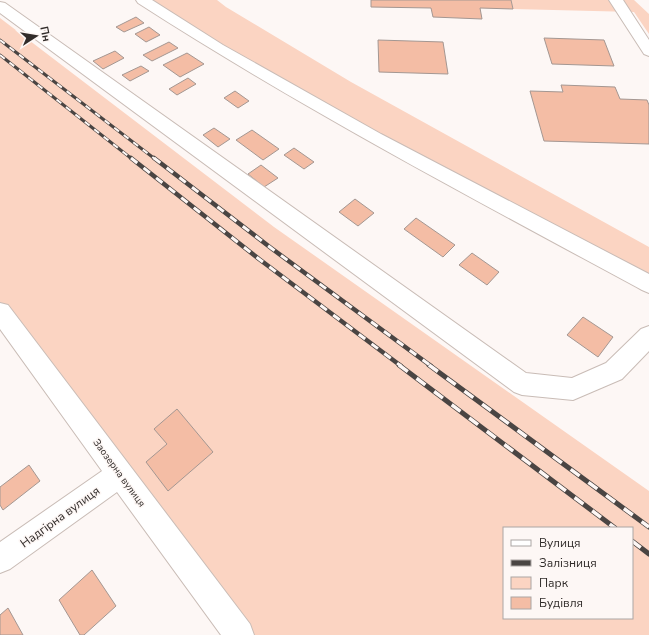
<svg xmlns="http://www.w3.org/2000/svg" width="649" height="635" viewBox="0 0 649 635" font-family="'Nunito Sans',sans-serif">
	<rect width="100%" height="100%" fill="#fdf7f5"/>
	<path fill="#fbd4c2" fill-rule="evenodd" d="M149 0H217L226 7 351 82 649 247V279L377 134 222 47Z
		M511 0H634L649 14V34L634 12 513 9Z
		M0 18 274 227 649 491V635H239L0 312ZM504 528H632V618H504Z"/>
	<path fill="#f4bda5" stroke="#a49792" d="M371 0H511L513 9 480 8 482 19 433 17 431 8 371 7Z
		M136 17 144 23 124 32 116 27Z
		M149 27 160 35 146 42 135 34Z
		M544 38 604 40 614 66 552 64Z
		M378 40 443 42 448 74 379 72Z
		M169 42 178 48 152 61 143 55Z
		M115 51 124 58 103 69 93 61Z
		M187 53 204 64 180 77 163 65Z
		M141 66 149 71 130 81 122 75Z
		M188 78 196 84 177 95 169 89Z
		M561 85 615 87 620 99 647 100 649 105V144L544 141 530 91 563 92Z
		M235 91 249 101 238 108 224 98Z
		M214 128 230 139 218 147 203 135Z
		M252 130 279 149 263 160 236 140Z
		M294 148 314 162 304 169 284 155Z
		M261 165 278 178 264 187 248 174Z
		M355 199 374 213 358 226 339 212Z
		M416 218 455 245 443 257 404 229Z
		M472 253 499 272 487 285 459 265Z
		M583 317 613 337 598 357 567 335Z
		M177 409 213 452 168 491 146 462 167 444 154 429Z
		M29 465 40 481 3 510 0 505V487Z
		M92 570 116 606 84 635H80L59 600Z
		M8 608 23 635H0V615Z"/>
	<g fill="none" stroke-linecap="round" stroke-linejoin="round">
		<defs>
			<path id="minor" d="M136 0H152L223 45 381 134 649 274V293L642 290C472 198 301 108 138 3Z
				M609 0H623L649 40V56L644 54Z
				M0 2 5 3 526 373 572 378 606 363 641 329 649 326V351L622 379 573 400 522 395 514 392 0 13Z
				M0 303 8 305 250 624 254 635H221L117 492 10 569 0 573V542L102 471 0 329Z"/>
		</defs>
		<use href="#minor" stroke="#c9bcb6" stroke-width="2"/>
		<use href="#minor" fill="#fff" fill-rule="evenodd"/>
		<defs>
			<path id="rail-far2" d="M0 40 155 159
				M0 55 132 159"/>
			<path id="rail-far1" d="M131 158 259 259 401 366
				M154 158 271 248 431 366"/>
			<path id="rail" d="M399 365 615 528
				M429 365 649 527
				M632 541 649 554"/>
		</defs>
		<use href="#rail-far2" stroke="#4a4543" stroke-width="3"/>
		<use href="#rail-far1" stroke="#4a4543" stroke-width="4.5"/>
		<use href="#rail" stroke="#4a4543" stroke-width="5"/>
		<use href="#rail-far2" stroke="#fdf7f5" stroke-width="2" stroke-dasharray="6" stroke-linecap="butt"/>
		<use href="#rail-far1" stroke="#fdf7f5" stroke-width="3" stroke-dasharray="8" stroke-linecap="butt"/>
		<use href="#rail" stroke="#fdf7f5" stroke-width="3.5" stroke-dasharray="11" stroke-linecap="butt"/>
	</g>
	<g text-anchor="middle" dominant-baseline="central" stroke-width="3" stroke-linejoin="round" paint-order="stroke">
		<g font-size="10" fill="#312c2a" stroke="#fdf7f5">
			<text transform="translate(119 473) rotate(54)">Заозерна вулиця</text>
		</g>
		<g font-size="12" fill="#312c2a" stroke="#fdf7f5">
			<text transform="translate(60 517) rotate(-36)">Надгірна вулиця</text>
		</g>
	</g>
	<rect x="503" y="527" width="130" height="92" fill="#fdf7f5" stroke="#aba6a4"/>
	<rect x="511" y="540" width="20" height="6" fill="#ffffff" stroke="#aba6a4"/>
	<text x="539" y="547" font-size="12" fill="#312c2a">Вулиця</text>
	<rect x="511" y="560" width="20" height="6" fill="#4a4543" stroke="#aba6a4"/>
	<text x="539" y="567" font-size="12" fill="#312c2a">Залізниця</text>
	<rect x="511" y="577" width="20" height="12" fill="#fbd4c2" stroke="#aba6a4"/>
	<text x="539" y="587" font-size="12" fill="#312c2a">Парк</text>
	<rect x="511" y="597" width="20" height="12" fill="#f4bda5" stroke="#aba6a4"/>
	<text x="539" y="607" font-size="12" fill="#312c2a">Будівля</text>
	<g transform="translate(36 36) rotate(78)" stroke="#fdf7f5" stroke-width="3" paint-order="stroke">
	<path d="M0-3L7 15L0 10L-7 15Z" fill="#312c2a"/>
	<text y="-6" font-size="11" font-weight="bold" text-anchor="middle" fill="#312c2a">Пн</text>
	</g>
</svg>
